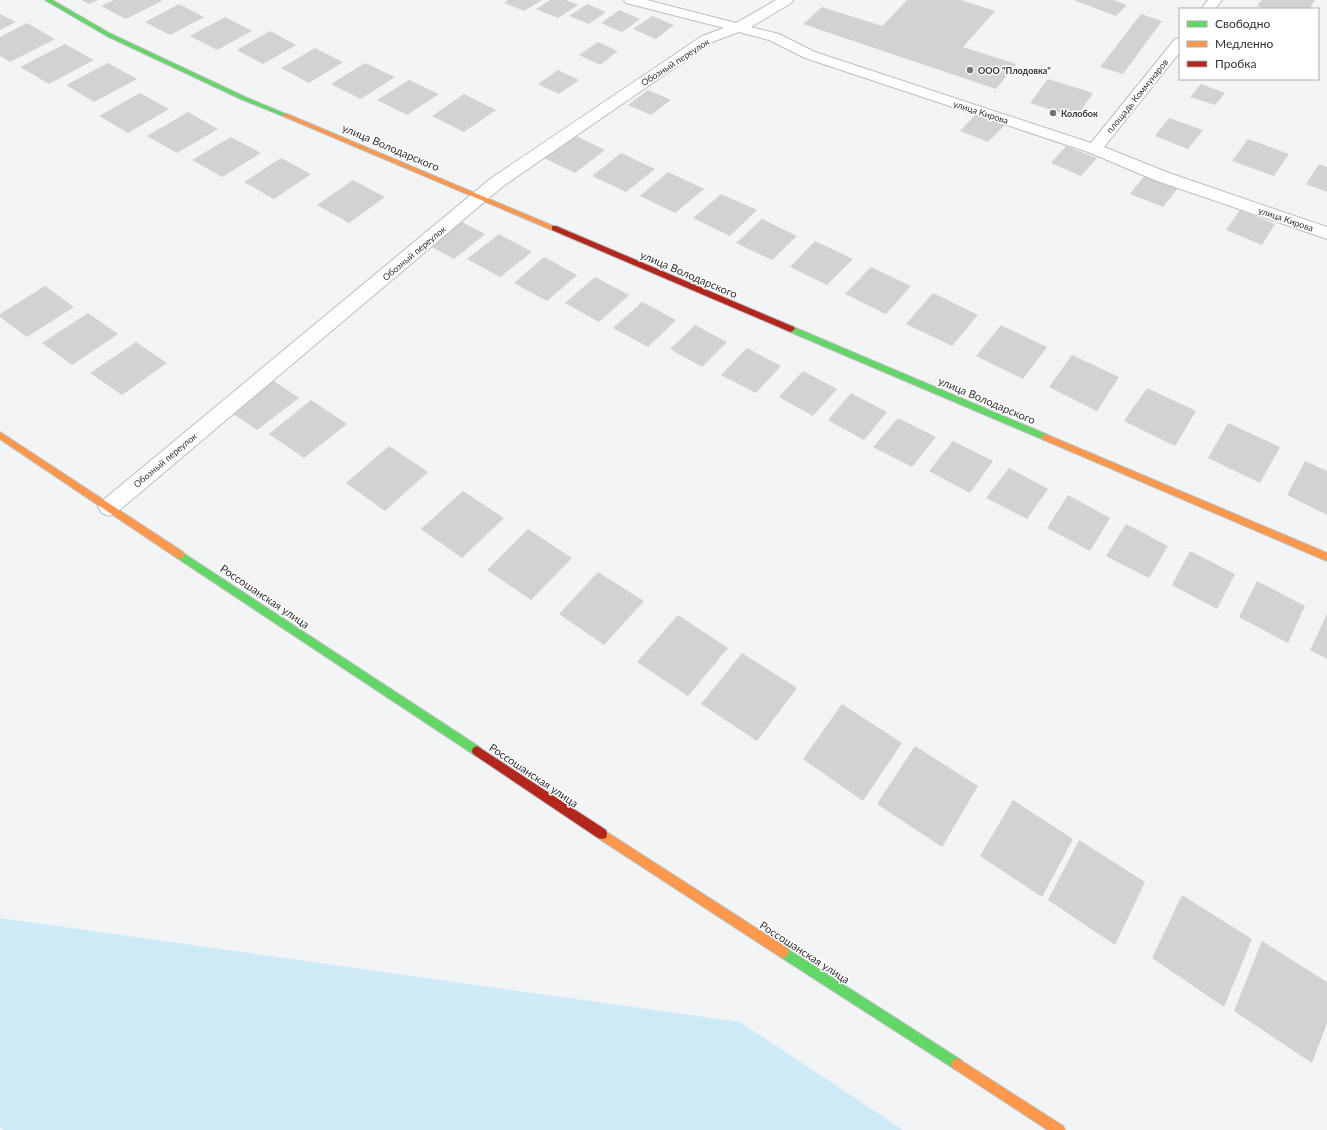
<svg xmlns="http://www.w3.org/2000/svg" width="1327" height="1130" viewBox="0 0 1327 1130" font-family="Lato,sans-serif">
	<rect width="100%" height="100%" fill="#f2f4f5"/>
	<path fill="#cfeaf7" d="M0 918 740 1022 903 1130H3L0 1127Z"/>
	<path fill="#d1d2d3" d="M81 0H98L89 4Z
		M114 0H160L162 1 126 19 101 6Z
		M508 0H542L524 11 504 3Z
		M550 0H566L578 5 558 18 536 9Z
		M907 0H961L995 11 963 47 1016 64 996 89 803 24 822 7 882 26Z
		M1073 0H1114L1127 5 1116 16Z
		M1262 0H1315L1309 9H1267L1257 6Z
		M179 4 204 17 170 35 145 22Z
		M587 4 606 12 589 24 569 16Z
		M619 10 640 19 622 32 601 23Z
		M0 14 16 22 0 30Z
		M1141 14 1162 21 1123 74 1100 67Z
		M652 16 674 25 656 39 633 29Z
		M225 17 252 31 217 50 190 36Z
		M27 23 55 39 10 62 0 56V37Z
		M270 31 296 45 263 64 237 50Z
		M598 42 618 51 600 65 579 55Z
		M65 44 94 60 49 84 20 67Z
		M315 48 343 62 309 83 281 68Z
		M108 63 137 79 94 102 66 85Z
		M365 63 395 77 361 99 331 84Z
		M558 70 579 80 559 94 538 84Z
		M1048 79 1093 93 1076 118 1030 103Z
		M409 80 439 94 407 115 377 100Z
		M1201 84 1225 93 1215 105 1190 97Z
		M648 90 671 100 651 115 628 105Z
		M140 93 169 109 128 133 99 116Z
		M464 94 496 110 464 132 432 116Z
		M188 112 218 129 177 153 147 136Z
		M976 114 1005 125 988 142 960 131Z
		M1169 118 1203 130 1188 149 1155 136Z
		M572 134 605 150 575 173 542 157Z
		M231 137 261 153 222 177 192 160Z
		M1248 139 1289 154 1274 176 1232 161Z
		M1066 146 1097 158 1081 176 1051 163Z
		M621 153 655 169 626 192 592 176Z
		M281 158 311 174 274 199 244 182Z
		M1319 164 1327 167V192L1306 184Z
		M668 172 704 189 675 213 640 196Z
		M1145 175 1178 188 1163 207 1130 194Z
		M353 180 385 197 349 223 317 205Z
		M721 194 757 210 730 236 693 218Z
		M1240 210 1275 224 1262 245 1226 230Z
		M454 218 485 234 454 259 423 242Z
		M762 219 797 236 772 260 736 243Z
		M499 234 532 252 500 277 467 259Z
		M815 241 853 259 827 285 790 267Z
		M544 257 577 275 547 301 514 283Z
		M871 267 911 286 886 314 845 294Z
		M595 277 629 295 599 322 565 303Z
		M45 286 74 307 27 337 0 317V314Z
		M933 293 978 315 952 346 906 324Z
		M642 302 676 320 648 347 613 328Z
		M88 313 118 334 72 365 42 343Z
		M695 325 727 342 702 367 670 349Z
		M1001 325 1047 347 1023 379 976 356Z
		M136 342 167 363 122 395 90 373Z
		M747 348 781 366 756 393 721 375Z
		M1072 355 1119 377 1097 411 1049 387Z
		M803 371 837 389 813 416 779 397Z
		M265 375 299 398 257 430 223 407Z
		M1147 388 1196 411 1175 446 1124 421Z
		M851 393 887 412 864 440 828 420Z
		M311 400 347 424 304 458 269 434Z
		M898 418 936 437 912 467 873 447Z
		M1228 423 1280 447 1260 483 1208 458Z
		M953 441 993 461 970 493 929 471Z
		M389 446 428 472 385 511 346 483Z
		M1305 461 1327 471V515L1287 495Z
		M1009 468 1048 489 1027 519 986 498Z
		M463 491 504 518 462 558 421 529Z
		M1068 495 1110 518 1090 551 1047 528Z
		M1126 524 1168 546 1149 578 1106 556Z
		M528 529 572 558 531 600 487 570Z
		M1190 551 1235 574 1217 609 1172 585Z
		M598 572 644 601 604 645 559 614Z
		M1257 581 1305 606 1288 643 1239 617Z
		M1327 614V659L1310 650Z
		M678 615 728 648 688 696 637 662Z
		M742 653 797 688 757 741 701 704Z
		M842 704 902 743 863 801 803 759Z
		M915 746 978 786 942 847 877 804Z
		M1013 800 1073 839 1042 897 980 856Z
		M1079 840 1145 882 1115 945 1048 900Z
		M1182 895 1252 939 1224 1007 1152 958Z
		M1262 941 1327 982V1023L1312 1063 1234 1011Z"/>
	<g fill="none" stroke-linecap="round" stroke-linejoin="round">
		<defs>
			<path id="street" d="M624 0H647L736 23 776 0H793L791 3 751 27 779 34 815 52 1091 143 1175 39 1180 38V52L1104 147 1169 173 1327 227V239L1157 181 1088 152 805 58 769 40 739 32 712 42 502 187 116 513 109 516 102 513 98 507 102 501 490 179 702 36 724 28 626 3Z
				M1208 0H1222L1215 9H1201Z"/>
			<path id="fast" d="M45 0H52L111 34 245 97 288 115 283 116 241 99 107 36Z
				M791 326 1048 435 1049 437 1045 440 1042 439 788 331 787 329Z
				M180 551 481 748 482 751 481 754 477 756 473 754 177 558 176 555 177 552Z
				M783 946 961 1060 963 1064 961 1068 957 1070 953 1068 779 956 777 952 779 948Z"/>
			<path id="slow" d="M283 114H287L558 228 554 230H552L283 116Z
				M0 432 183 552 184 555 183 558H177L0 439Z
				M1045 434 1327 553V561L1042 439 1041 437Z
				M602 829 787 948 789 952 787 956 783 958 779 956 598 838 597 834 598 830Z
				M957 1058 1063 1126 1065 1130H1048L953 1068 951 1064 953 1060Z"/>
			<path id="jam" d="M552 226H556L794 327 795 329 791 332 788 331 552 230Z
				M477 746 606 830 607 834 606 838 602 839 598 838 473 754 472 751 473 748Z"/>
		</defs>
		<use href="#street" stroke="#bcbebe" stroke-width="2"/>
		<use href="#fast" stroke="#bcbebe" stroke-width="2"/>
		<use href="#slow" stroke="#bcbebe" stroke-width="2"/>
		<use href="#jam" stroke="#bcbebe" stroke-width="2"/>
		<use href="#street" fill="#fdfdfe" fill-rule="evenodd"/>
		<use href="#fast" fill="#63d668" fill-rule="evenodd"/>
		<use href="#slow" fill="#ff974d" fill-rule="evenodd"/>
		<use href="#jam" fill="#b3261e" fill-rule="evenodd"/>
	</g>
	<g fill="#747576" stroke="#fff" stroke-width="1.5">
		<circle cx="970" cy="70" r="4"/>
		<circle cx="1053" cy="113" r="4"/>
	</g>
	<g text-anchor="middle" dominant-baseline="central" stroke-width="3" stroke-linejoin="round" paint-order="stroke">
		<g font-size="9" fill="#303132" stroke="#fff">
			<text transform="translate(675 62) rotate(-33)">Обозный переулок</text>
			<text transform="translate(1137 96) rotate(-51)">площадь Коммунаров</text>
			<text transform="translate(981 112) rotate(18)">улица Кирова</text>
			<text transform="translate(1286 219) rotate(19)">улица Кирова</text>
			<text transform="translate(414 253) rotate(-40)">Обозный переулок</text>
			<text transform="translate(165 460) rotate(-40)">Обозный переулок</text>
		</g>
		<g font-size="9" font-weight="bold" fill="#303132" stroke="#fff" text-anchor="start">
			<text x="978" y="70">ООО "Плодовка"</text>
			<text x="1061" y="113">Колобок</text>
		</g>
		<g font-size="11" fill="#303132" stroke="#fff">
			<text transform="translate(391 147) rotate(23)">улица Володарского</text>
			<text transform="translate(689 274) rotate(23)">улица Володарского</text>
			<text transform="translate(987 400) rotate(23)">улица Володарского</text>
			<text transform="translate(265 596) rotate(34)">Россошанская улица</text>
			<text transform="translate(534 775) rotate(34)">Россошанская улица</text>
			<text transform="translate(805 952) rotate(33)">Россошанская улица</text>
		</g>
	</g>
	<rect x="1179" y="8" width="140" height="72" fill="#ffffff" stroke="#acadad"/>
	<rect x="1187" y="21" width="20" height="6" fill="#63d668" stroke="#acadad"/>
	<text x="1215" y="28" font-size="12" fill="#303132">Свободно</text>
	<rect x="1187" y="41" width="20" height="6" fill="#ff974d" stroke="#acadad"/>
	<text x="1215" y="48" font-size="12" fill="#303132">Медленно</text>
	<rect x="1187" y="61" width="20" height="6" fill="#b3261e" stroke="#acadad"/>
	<text x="1215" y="68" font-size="12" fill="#303132">Пробка</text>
</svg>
